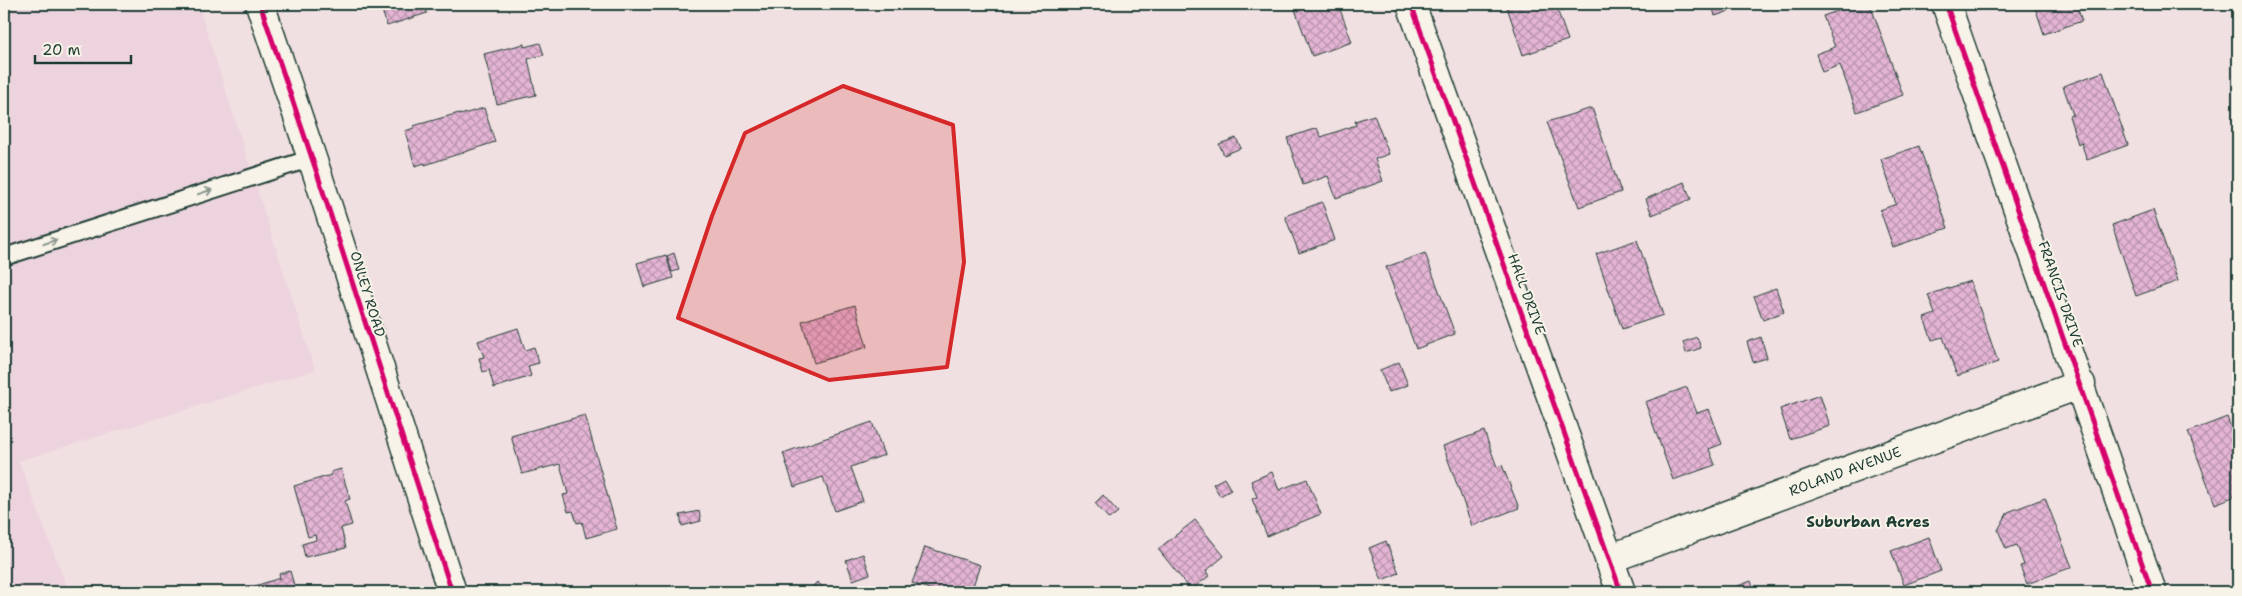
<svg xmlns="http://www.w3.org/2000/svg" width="2242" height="596" viewBox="0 0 2242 596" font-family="'Shantell Sans',sans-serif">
	<defs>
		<pattern id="building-cross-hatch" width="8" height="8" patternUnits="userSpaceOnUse" patternTransform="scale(1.25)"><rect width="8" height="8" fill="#e4b4d4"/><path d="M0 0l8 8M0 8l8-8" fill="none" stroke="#b894ad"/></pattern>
	</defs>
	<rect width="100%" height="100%" fill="#f1e0e2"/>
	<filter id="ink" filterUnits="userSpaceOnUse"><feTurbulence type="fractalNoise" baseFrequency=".02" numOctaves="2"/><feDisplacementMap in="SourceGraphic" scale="10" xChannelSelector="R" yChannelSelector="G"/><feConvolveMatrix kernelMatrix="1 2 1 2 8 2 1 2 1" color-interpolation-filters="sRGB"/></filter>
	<g filter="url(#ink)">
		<path fill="#edd3de" d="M4 4H198L315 370 19 461 69 592H4Z"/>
		<path fill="url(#building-cross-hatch)" stroke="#1f3d34" d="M380 4H424L427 13 387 26Z
			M1293 4H1338L1352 42 1312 56Z
			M1506 4H1569L1570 8 1558 12 1568 40 1523 55Z
			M1712 4H1731L1733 10 1715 16Z
			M1857 4H1870L1903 95 1857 112 1840 65 1822 72 1816 54 1835 47 1823 16Z
			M2034 4H2076L2082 21 2044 34Z
			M540 43 544 55 528 59 536 95 497 104 484 54 524 44V47Z
			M2103 72 2128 145 2087 160 2081 142 2078 144 2069 116 2073 115 2063 86Z
			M484 108 495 142 425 165V163L415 166 405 131 414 128 413 126 459 113 460 115Z
			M1592 108 1621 192 1579 207 1547 122Z
			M1374 115 1389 154 1375 159 1383 181 1336 198 1328 176 1303 185 1287 138 1317 128 1321 137 1356 125 1355 121Z
			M1236 138 1241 148 1224 155 1219 144Z
			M1919 146 1948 228 1893 247 1880 210 1896 204 1881 159Z
			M1684 182 1691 199 1652 215 1646 199Z
			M1322 202 1335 240 1299 253 1285 216Z
			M2153 210 2178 281 2136 296 2112 225Z
			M1637 240 1663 315 1622 329 1596 254Z
			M674 253 679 270 672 272 667 256Z
			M1425 253 1455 334 1416 349 1386 267Z
			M666 255 673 278 644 287 637 263Z
			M1970 281 1998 362 1957 376 1943 337 1932 340 1924 318 1935 314 1928 295Z
			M1776 288 1784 312 1763 320 1754 296Z
			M855 305 867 347 814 363 802 321Z
			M518 328 525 350 534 347 539 363 528 366 531 376 494 388 489 370 483 372 479 358 484 357 478 341Z
			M1697 337 1701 348 1686 353 1683 342Z
			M1761 337 1767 358 1753 362 1747 342Z
			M1399 362 1408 385 1389 392 1380 370Z
			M1687 387 1697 413 1709 409 1722 444 1709 449 1715 465 1673 480 1645 402Z
			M1820 395 1830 426 1790 439 1780 409Z
			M585 415 617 529 586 538 582 522 577 523 573 511 568 512 563 495 568 494 560 464 522 474 511 436Z
			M2227 417 2238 447V495L2215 504 2188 432Z
			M872 422 884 455 851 467 863 501 835 511 823 477 794 487 783 453Z
			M1484 431 1497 467 1502 465 1519 508 1472 526 1443 446Z
			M341 469 350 499 345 501 352 525 341 528 346 548 305 557 302 544 316 540 315 535 308 537 294 486 331 475V472Z
			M1272 472 1279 490 1307 479 1321 514 1267 536 1252 499 1257 497 1251 481Z
			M1224 478 1231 490 1220 496 1213 484Z
			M1103 495 1118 512 1109 519 1095 503Z
			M2045 498 2072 567 2027 584 2020 566 2024 565 2017 545 2006 549 1998 530 2008 512Z
			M699 511 701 521 682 526 680 515Z
			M1195 520 1224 556 1206 571 1209 576 1191 590 1158 549Z
			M1929 537 1941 571 1904 585 1891 551Z
			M1386 541 1399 573 1382 580 1369 548Z
			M925 547 980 565 971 592H938L912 583Z
			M863 554 870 574 853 580 846 560Z
			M290 571 296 592H236L280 578 279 574Z
			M1751 581 1755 592H1722Z
			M817 582 829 592H807Z"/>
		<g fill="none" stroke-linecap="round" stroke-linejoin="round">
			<defs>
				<path id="lane" d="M4 257 312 158"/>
				<path id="street" d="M260 4 318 176 452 592
					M1411 4 1621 592
					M1946 4 2152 592
					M1609 559 2081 384"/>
			</defs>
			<use href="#lane" stroke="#1f3d34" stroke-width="20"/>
			<use href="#street" stroke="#1f3d34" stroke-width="31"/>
			<use href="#lane" stroke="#f7f3e8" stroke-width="16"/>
			<use href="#street" stroke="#f7f3e8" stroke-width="28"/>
			<defs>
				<path id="cycleway" d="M260 4 318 176 452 592
					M1411 4 1621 592
					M1946 4 2152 592"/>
			</defs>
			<use href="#cycleway" stroke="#f7f3e8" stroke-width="8"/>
			<use href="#cycleway" stroke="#d6006c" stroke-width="5"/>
		</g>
		<defs><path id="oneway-shaft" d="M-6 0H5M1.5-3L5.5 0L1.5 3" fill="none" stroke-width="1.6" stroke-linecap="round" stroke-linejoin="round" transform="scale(1.25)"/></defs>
		<g stroke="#8b988e">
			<use href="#oneway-shaft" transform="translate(205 192) rotate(-18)"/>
			<use href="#oneway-shaft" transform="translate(50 242) rotate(-18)"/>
		</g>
	</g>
	<path fill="#d62828" fill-opacity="0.2" stroke="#d62828" stroke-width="4" stroke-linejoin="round" d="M843 86 953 125 964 262 947 367 829 380 678 318 712 216 745 133Z"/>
	<g text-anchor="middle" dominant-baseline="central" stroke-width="4" stroke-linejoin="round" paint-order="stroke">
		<g font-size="14" fill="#1f3d34" stroke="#f7f3e8">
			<text transform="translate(368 294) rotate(73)">ONLEY ROAD</text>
			<text transform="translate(1527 294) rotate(70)">HALL DRIVE</text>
			<text transform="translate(2061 294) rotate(71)">FRANCIS DRIVE</text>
			<text transform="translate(1845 471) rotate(-20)">ROLAND AVENUE</text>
		</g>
		<g font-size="15" font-weight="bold" fill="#1f3d34" stroke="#f7f3e8">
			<text x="1868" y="522">Suburban Acres</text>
		</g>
	</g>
	<rect width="2242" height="596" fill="none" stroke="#f7f3e8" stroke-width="20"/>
	<rect x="10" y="10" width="2222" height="576" fill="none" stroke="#1f3d34" stroke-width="2" filter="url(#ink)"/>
	<path d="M35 55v8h96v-8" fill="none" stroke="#1f3d34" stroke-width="2.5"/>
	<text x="42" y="55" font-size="15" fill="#1f3d34" stroke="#f7f3e8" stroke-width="4" paint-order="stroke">20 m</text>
</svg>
